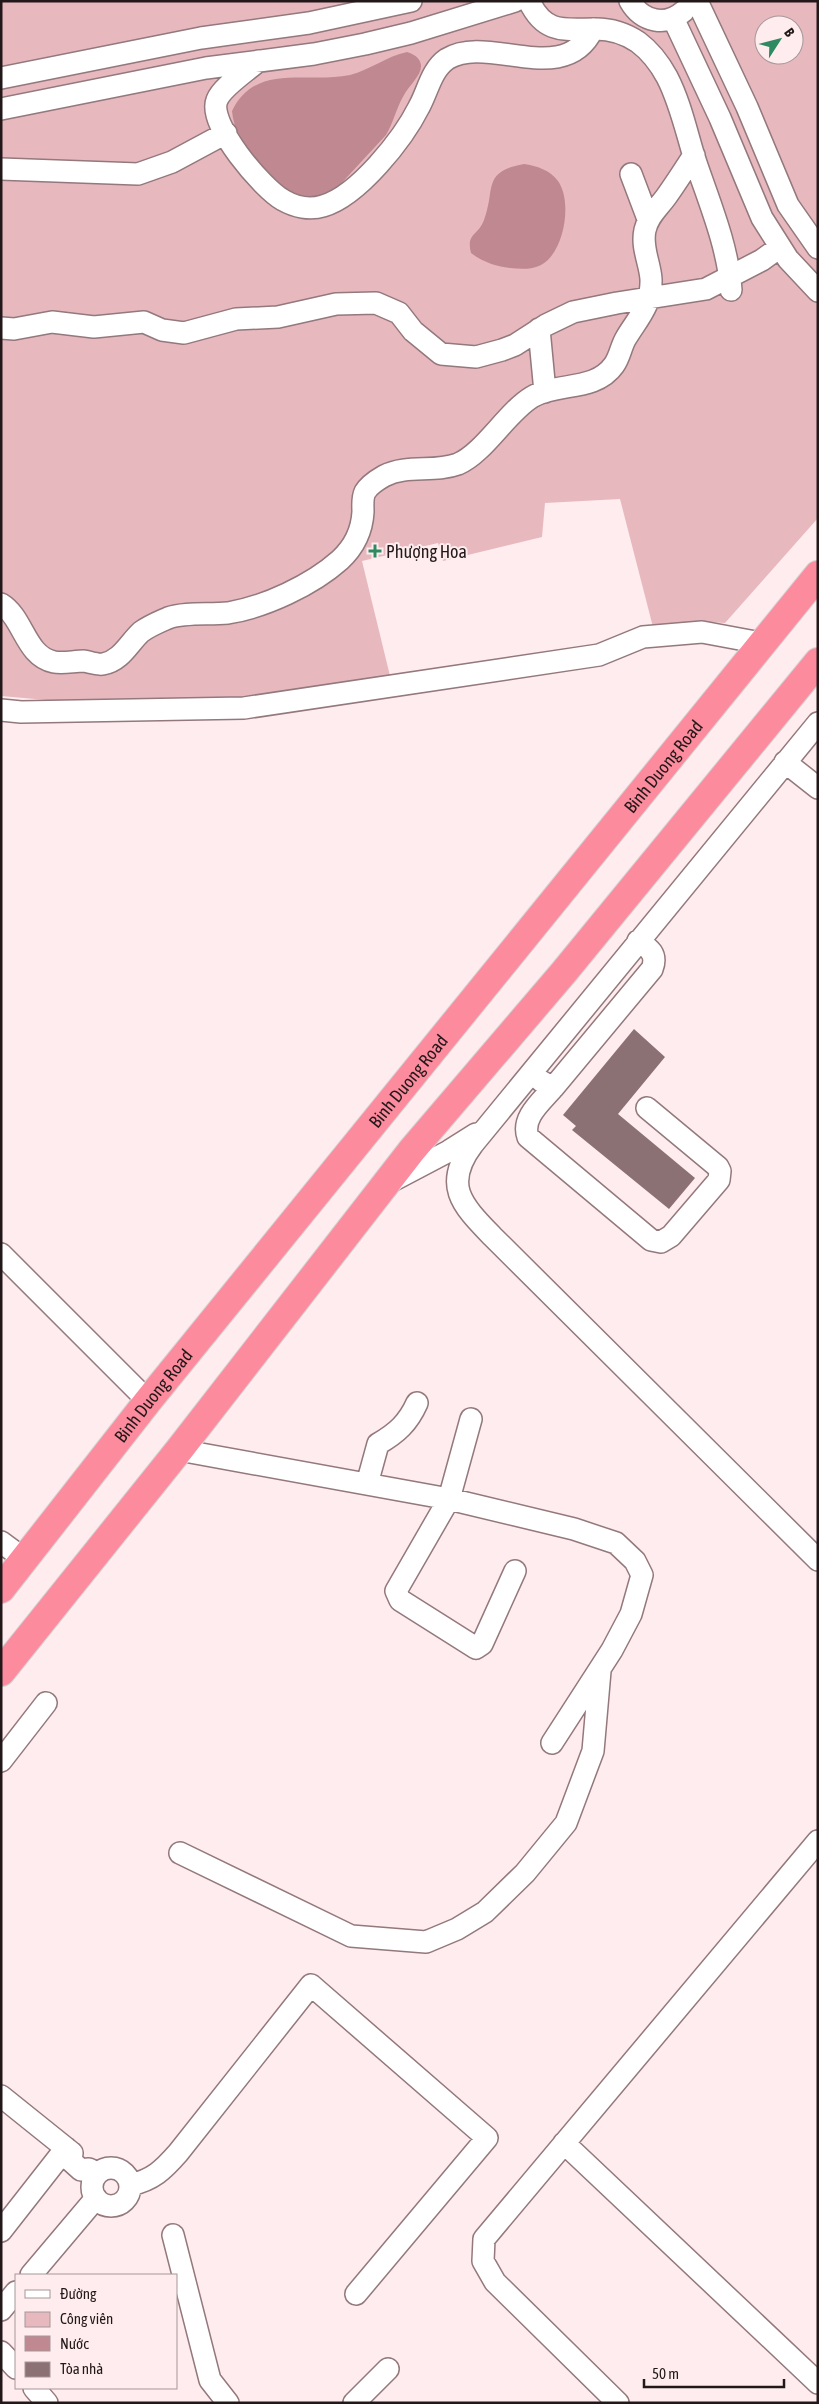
<svg xmlns="http://www.w3.org/2000/svg" width="819" height="2404" viewBox="0 0 819 2404" font-family="'Asap Condensed',sans-serif">
	<rect width="100%" height="100%" fill="#feecee"/>
	<path fill="#e7b9bf" fill-rule="evenodd" d="M1 1H818V518L725 623 695 621 653 627 620 499 545 503 542 537 443 561 438 543 362 561 391 680 252 697 69 702 1 696ZM764 25H794V55H764Z"/>
	<path fill="#c08890" d="M407 52C413 54 420 57 421 65 422 75 409 86 404 95 396 108 394 122 386 135L337 188C324 195 307 201 292 195 265 183 234 140 232 111 256 62 306 84 350 75 370 70 387 56 407 52Z
		M524 164C537 166 550 170 558 181 573 202 564 253 541 265 532 270 520 269 510 268 495 266 483 262 471 253 466 233 478 236 484 220 496 189 481 172 524 164Z"/>
	<path fill="#8b7174" d="M634 1029 665 1057 618 1114 695 1178 669 1209 572 1130 576 1126 563 1115Z"/>
	<g fill="none" stroke-linecap="round" stroke-linejoin="round">
		<defs>
			<path id="minor" d="M529 1C545 35 565 29 596 29 611 29 626 34 638 42 650 51 660 64 667 77 681 104 687 135 696 163 710 204 728 247 731 290
				M630 1C642 22 666 27 684 11
				M697 1 747 107 788 205 818 248
				M673 18 720 118 762 218 788 259 818 291
				M258 61C247 71 222 87 217 100 207 124 263 189 283 200 295 207 310 210 323 206 358 196 403 139 419 107 428 91 431 70 447 59 488 33 564 89 593 29
				M1 78 201 38 309 23 411 1
				M1 109 206 68 314 54 365 44 411 33 515 1
				M1 169 138 174 172 162 226 133
				M631 174 648 219
				M1 328 14 329 52 322 94 327 144 322 162 330 184 333 236 319 278 317 336 304 376 303 399 313 413 331 441 354 476 357 502 350 515 345 546 325 573 312 617 303 706 289 762 260 780 247
				M539 329 545 392
				M1 604C24 618 25 656 54 662 63 664 74 661 84 661 90 662 97 665 103 664 121 661 129 643 141 632 149 626 159 622 168 618 186 612 208 615 228 613 265 607 312 585 340 560 354 547 362 530 363 512 363 505 362 498 365 492 369 485 377 480 384 476 407 464 434 473 458 464 484 453 507 412 532 397 557 382 595 392 614 365 620 357 621 346 626 338 638 318 652 305 651 279 650 263 641 247 645 230 648 216 658 208 666 197 676 183 685 169 694 155
				M1 710 21 712 244 708 599 655 643 637 702 632 761 643
				M818 723 473 1144C442 1185 462 1205 492 1236L818 1560
				M785 762 818 788
				M541 1081 553 1088 652 969C658 954 649 948 638 941
				M553 1088C541 1102 521 1118 528 1137L651 1240 661 1242 671 1236 719 1180 720 1171 718 1167 647 1108
				M392 1181 449 1151 476 1134
				M1 1254 148 1401
				M471 1419 449 1499 396 1591 400 1600 476 1648 482 1644 515 1571
				M179 1450 449 1499 574 1529 616 1543 635 1561 642 1575 631 1614 612 1650 552 1743
				M367 1484 378 1444C397 1433 408 1423 417 1403
				M1 1542 24 1559
				M1 1761 46 1703
				M180 1853 351 1936 426 1942 457 1929 485 1912 525 1873 566 1823 593 1751 600 1671
				M1 2096 72 2153
				M564 2143 818 2383
				M72 2153 71 2161 81 2170 89 2169 97 2174
				M92 2187a19 19 0 1 1 38 0a19 19 0 1 1-38 0Z
				M130 2185C153 2180 163 2170 178 2153L311 1985 487 2138 356 2294
				M1 2231 66 2148
				M173 2235 210 2380 228 2403
				M31 2275 96 2198
				M1 2310 16 2292
				M1 2352 16 2368
				M34 2388 47 2403
				M354 2403 388 2369
				M618 2403 495 2282 483 2261 484 2239 818 1841"/>
			<g id="highway">
				<path id="s1" d="M1 1589 148 1401 818 575"/>
				<path d="M1 1672 179 1450 412 1150 564 972 818 662"/>
			</g>
		</defs>
		<use href="#minor" stroke="#93787c" stroke-width="24"/>
		<use href="#highway" stroke="#d3d1d1" stroke-width="30"/>
		<use href="#minor" stroke="#fff" stroke-width="21"/>
		<use href="#highway" stroke="#fc8b9e" stroke-width="28"/>
	</g>
	<path fill="#2e8a60" stroke="#feecee" stroke-width="2" d="M372.5 543.5h5v5h5v5h-5v5h-5v-5h-5v-5h5z"/>
	<g text-anchor="middle" dominant-baseline="central" stroke-width="4" stroke-linejoin="round" paint-order="stroke">
		<g font-size="18" fill="#221819" stroke="#feecee" text-anchor="start">
			<text x="386" y="551">Phượng Hoa</text>
		</g>
		<g font-size="18" fill="#221819" stroke="#feecee">
			<text stroke="none"><textPath href="#s1" startOffset="1056">Binh Duong Road</textPath></text>
			<text stroke="none"><textPath href="#s1" startOffset="651">Binh Duong Road</textPath></text>
			<text stroke="none"><textPath href="#s1" startOffset="246">Binh Duong Road</textPath></text>
		</g>
	</g>
	<rect width="819" height="2404" fill="none" stroke="#221819" stroke-width="5"/>
	<rect x="15" y="2274" width="162" height="115" fill="#feecee" stroke="#a69799"/>
	<rect x="25" y="2290" width="25" height="8" fill="#ffffff" stroke="#a69799"/>
	<text x="60" y="2299" font-size="15" fill="#221819">Đường</text>
	<rect x="25" y="2312" width="25" height="15" fill="#e7b9bf" stroke="#a69799"/>
	<text x="60" y="2324" font-size="15" fill="#221819">Công viên</text>
	<rect x="25" y="2336" width="25" height="15" fill="#c08890" stroke="#a69799"/>
	<text x="60" y="2349" font-size="15" fill="#221819">Nước</text>
	<rect x="25" y="2362" width="25" height="15" fill="#8b7174" stroke="#a69799"/>
	<text x="60" y="2374" font-size="15" fill="#221819">Tòa nhà</text>
	<g transform="translate(779 40) rotate(54)"><circle r="24" fill="#feecee" stroke="#a69799"/>
	<path d="M0-4L9 19L0 12L-9 19Z" fill="#2e8a60"/>
	<text y="-8" font-size="14" font-weight="bold" text-anchor="middle" fill="#221819">B</text>
	</g>
	<path d="M644 2379v8h140v-8" fill="none" stroke="#221819" stroke-width="2.5"/>
	<text x="652" y="2379" font-size="15" fill="#221819" stroke="#feecee" stroke-width="4" paint-order="stroke">50 m</text>
</svg>
